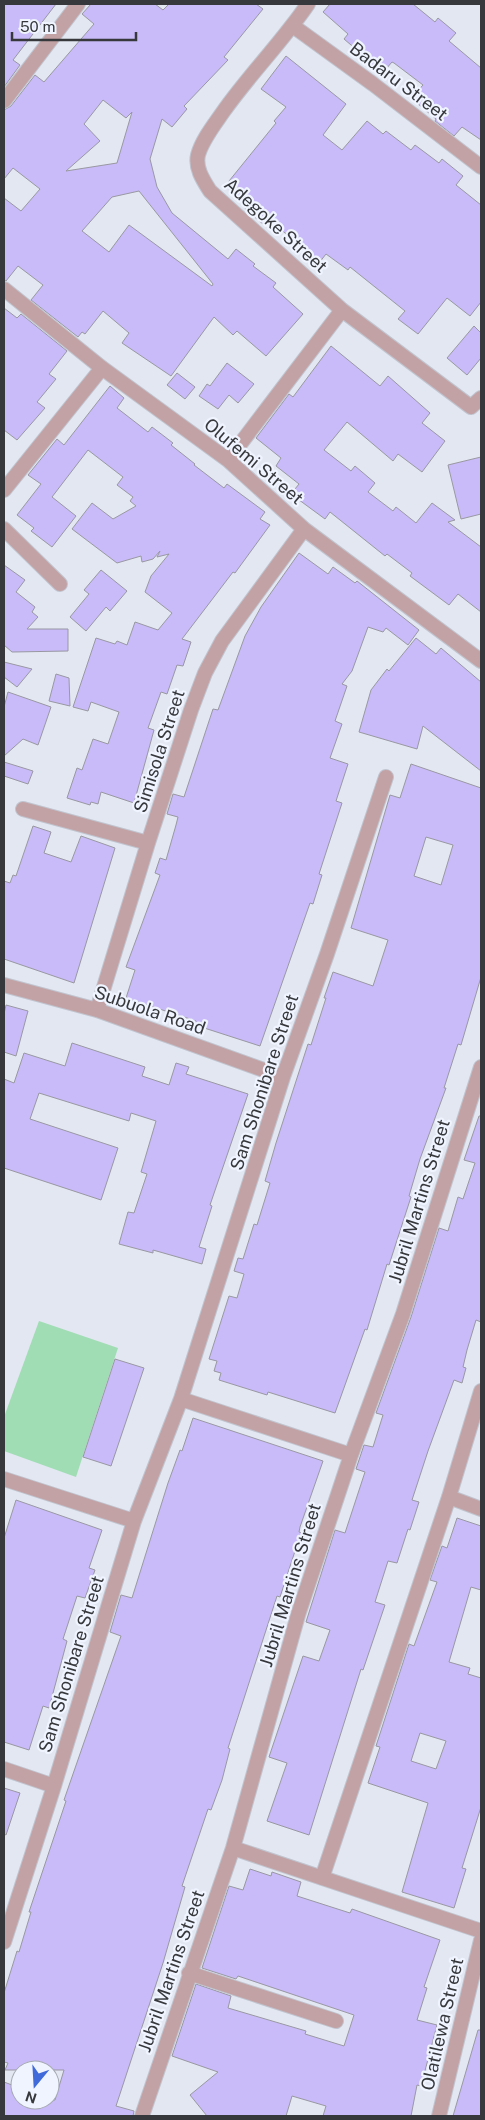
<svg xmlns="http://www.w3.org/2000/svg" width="485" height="2120" viewBox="0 0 485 2120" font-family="'Public Sans',sans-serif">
	<rect width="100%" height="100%" fill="#e2e7f2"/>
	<path fill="#a1ddb4" d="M39 1321 118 1348 76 1477 4 1451V1417Z"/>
	<path fill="#c9bbf9" stroke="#9998a2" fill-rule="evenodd" d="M4 4H56L13 60 20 65 4 87Z
		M91 4H155L163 10 169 4H256L263 9 224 57 228 60 184 106 187 109 172 127 162 119 150 159 157 187 172 213 228 259 236 249 255 264 253 266 276 283 273 287 303 314 266 356 237 331 233 335 214 317 171 376 122 343 129 333 103 311 85 334 82 332 78 337 31 300 43 285 18 266 6 281 4 280V198L21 211 40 189 13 168 4 179V110L11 106 35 75 44 82 94 24 82 14ZM103 100 126 118 132 112 117 163 66 171 100 141 84 124ZM139 191 213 284 212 286 129 225 109 252 82 231 112 197Z
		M330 4H413L435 22 438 18 456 33 449 41 481 68V140L462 127 454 136 435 121 436 119 411 98 423 85 394 63 392 62 380 76 369 67 372 63 344 39 348 34 323 12Z
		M286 56 346 104 323 135 342 150 367 121 383 134 386 131 411 150 415 145 439 163 442 159 463 176 456 185 481 205V302L470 316 447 298 418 334 398 319 405 311 350 267 348 270 326 254 319 263 268 218 263 224 245 209 249 204 225 186 276 123 274 121 286 107 261 89Z
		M4 308 17 318 21 314 67 351 49 374 56 379 37 402 45 408 17 440 4 430Z
		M474 326 481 333V358L467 375 447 358Z
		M331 346 380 386 388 376 430 413 422 423 445 441 422 472 398 454 393 461 347 422 324 450 351 471 355 466 375 483 368 492 393 511 396 507 416 523 432 503 455 520 448 522 481 547V612L458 594 449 605 410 576 412 573 387 554 385 556 330 512 325 519 291 494 299 484 276 466 281 458 256 438 289 394 293 397Z
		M227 363 254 384 238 403 229 395 218 409 199 396 207 384 210 386Z
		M177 373 195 387 185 399 167 385Z
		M110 386 124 398 117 408 148 432 152 427 173 443 171 445 195 464 194 465 224 488 227 484 265 512 260 519 270 525 235 573 233 572 182 639 191 642 183 666 177 665 167 694 161 692 148 728 154 730 134 803 101 792 98 804 91 802 90 805 67 798 77 768 82 770 93 739 108 744 119 712 91 702 88 711 73 707 96 638 115 644 117 641 127 645 135 622 158 630 172 613 145 592 151 576 169 554 157 557 160 551 153 559 142 562 141 556 117 563 72 529 92 503 113 519 136 506 130 501 133 497 117 485 123 477 88 450 52 497 76 516 52 547 31 531 34 528 17 515 41 484 28 475 57 439 64 445Z
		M481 457V514L461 519 448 465Z
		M299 553 328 574 333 567 355 583 357 581 419 630 408 645 386 628 383 632 368 627 352 671 342 684 347 686 335 721 342 724 330 758 348 764 336 801 342 803 319 874 322 875 313 904 310 903 260 1046 195 1025 196 1021 126 998 135 970 126 967 160 875 155 873 160 858 166 860 176 825 178 817 167 814 173 794 184 797 213 709 218 710 245 636 261 607Z
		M4 565 25 580 16 592 35 607 32 612 38 617 27 629H68V651L12 652 4 645Z
		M101 570 127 591 110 611 106 607 86 631 70 617 89 594 84 590Z
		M416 638 436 654 441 648 481 682V771L423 726 417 749 359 732 371 690 387 669 389 671Z
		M4 662 32 669 17 687 4 677Z
		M56 674 69 678 70 706 49 701Z
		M8 692 51 707 38 745 23 739 4 756V707Z
		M4 762 33 771 28 784 4 776Z
		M411 764 481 788V977L461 1045 458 1044 444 1088H446L420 1159 409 1196 411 1197 389 1265 387 1264 367 1330 365 1329 335 1413 268 1392 267 1395 219 1380 221 1373 214 1371 217 1361 209 1359 229 1296 237 1298 244 1274 234 1271 238 1258 243 1259 254 1224 257 1225 270 1183 265 1181 276 1143 308 1044 311 1045 326 998H324L333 972 373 986 388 940 351 928 390 795 400 798ZM426 837 453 845 441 885 414 876Z
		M33 826 51 832 44 853 71 862 81 836 115 848 74 983 4 959V881L10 883 13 875 16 876Z
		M6 1005 28 1011 16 1056 4 1052V1014Z
		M72 1043 145 1067 142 1076 169 1085 176 1063 189 1067 186 1074 248 1094 210 1205 212 1206 199 1247 206 1249 202 1264 153 1250V1253L119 1244 128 1212 134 1213 147 1174 141 1172 156 1121 131 1113 129 1121 39 1093 30 1119 118 1148 101 1200 4 1168V1079L14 1083 24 1053 65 1066Z
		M479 1116H481V1322L476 1320 467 1350 463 1367 466 1368 462 1383 454 1380 428 1451 412 1500 419 1502 410 1530 408 1529 397 1563 388 1561 375 1602 385 1605 363 1670 361 1669 309 1835 267 1821 287 1763 269 1757 303 1656 319 1661 330 1630 306 1622 335 1530 345 1533 365 1472 356 1469 364 1445 373 1447 383 1415 376 1413 411 1317 439 1228 448 1231 458 1197 463 1199 475 1163 464 1160Z
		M115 1359 144 1368 111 1466 83 1457Z
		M193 1418 323 1461 300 1527 299 1532 305 1534 301 1546 297 1545 280 1597 277 1596 228 1748 230 1749 222 1780 211 1810 208 1809 182 1886 185 1887 163 1963 116 2106 134 2111 133 2116H4V2082L20 2088V2100H55L64 2070H5L8 2063 4 2062V1993L17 1951 19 1952 31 1912H29L66 1801 64 1800 73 1774 121 1636 110 1632 121 1595 132 1598 168 1483 180 1450 182 1451Z
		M16 1500 102 1530 89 1568 95 1570 85 1598 77 1596 63 1639 67 1641 49 1708 43 1706 29 1750 4 1742V1538Z
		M457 1518 481 1526V1590L471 1587 449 1662 470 1668 468 1674 481 1678V1807L462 1868 466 1869 454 1908 402 1892 428 1803 368 1783 380 1747 376 1746 409 1644 414 1646 437 1582 430 1580 442 1546 447 1548ZM420 1733 446 1741 436 1769 411 1761Z
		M4 1788 20 1793 6 1835 4 1834Z
		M250 1869 271 1876 272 1872 301 1882 297 1896 350 1913 352 1909 440 1940 424 1987 427 1988 417 2020 437 2025 421 2086 417 2085 411 2116H323L326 2106 292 2096 286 2116H207L190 2095 218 2072 172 2056 196 1984 231 1996 228 2008 306 2031 305 2034 344 2046 354 2015 238 1976 236 1979 202 1968 229 1886 243 1890Z
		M478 2030H481V2116H453Z"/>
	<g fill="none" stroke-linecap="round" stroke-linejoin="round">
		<defs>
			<path id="street" d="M308 4C282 42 249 75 223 112 214 125 202 140 198 155 195 168 203 180 210 191L342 310 471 407 481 398
				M293 26 373 84 481 167
				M4 101 78 4
				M4 289 102 368 228 460 304 529 481 661
				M228 460 342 310
				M4 490 102 368
				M4 529 60 584
				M23 809 148 843
				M4 985 97 1010 283 1077
				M97 1010 148 843 191 710 205 673 222 641 304 529
				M181 1399 351 1455
				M4 1479 134 1521
				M449 1497 481 1509
				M4 1769 54 1786
				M233 1848 481 1931
				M322 1878 449 1497 481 1391
				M4 1942 54 1786 134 1521 181 1399 283 1077 327 954 386 777
				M189 1973 336 2021
				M142 2116 233 1848 298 1615 351 1455 403 1314 481 1067
				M439 2116 481 1940"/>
		</defs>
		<use href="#street" stroke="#c0c4ce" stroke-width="16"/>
		<use href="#street" stroke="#c3a2a5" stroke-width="14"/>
	</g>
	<g text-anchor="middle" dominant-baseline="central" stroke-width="4.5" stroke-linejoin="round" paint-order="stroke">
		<g font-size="18" fill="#36383c" stroke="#eff4ff">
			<text transform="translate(399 81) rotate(37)">Badaru Street</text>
			<text transform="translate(276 225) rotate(42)">Adegoke Street</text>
			<text transform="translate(254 461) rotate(40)">Olufemi Street</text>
			<text transform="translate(159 751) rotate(-72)">Simisola Street</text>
			<text transform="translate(150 1010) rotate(19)">Subuola Road</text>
			<text transform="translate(264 1082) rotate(-72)">Sam Shonibare Street</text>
			<text transform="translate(419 1201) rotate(-73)">Jubril Martins Street</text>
			<text transform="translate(290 1585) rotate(-73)">Jubril Martins Street</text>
			<text transform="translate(71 1664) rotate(-73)">Sam Shonibare Street</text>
			<text transform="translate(171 1971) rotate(-71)">Jubril Martins Street</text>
			<text transform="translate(442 2024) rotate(-77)">Olatilewa Street</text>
		</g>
	</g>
	<rect width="485" height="2120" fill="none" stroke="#36383c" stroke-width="10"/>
	<g transform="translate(35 2085) rotate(198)"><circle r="24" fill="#eff4ff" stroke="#a5a9b1"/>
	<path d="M0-4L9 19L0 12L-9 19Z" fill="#4069da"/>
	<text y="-8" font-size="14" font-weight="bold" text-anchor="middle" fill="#36383c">N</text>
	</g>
	<path d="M12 32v8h124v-8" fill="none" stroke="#36383c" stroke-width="2.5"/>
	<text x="20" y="32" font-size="15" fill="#36383c" stroke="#eff4ff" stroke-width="4" paint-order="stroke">50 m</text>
</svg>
